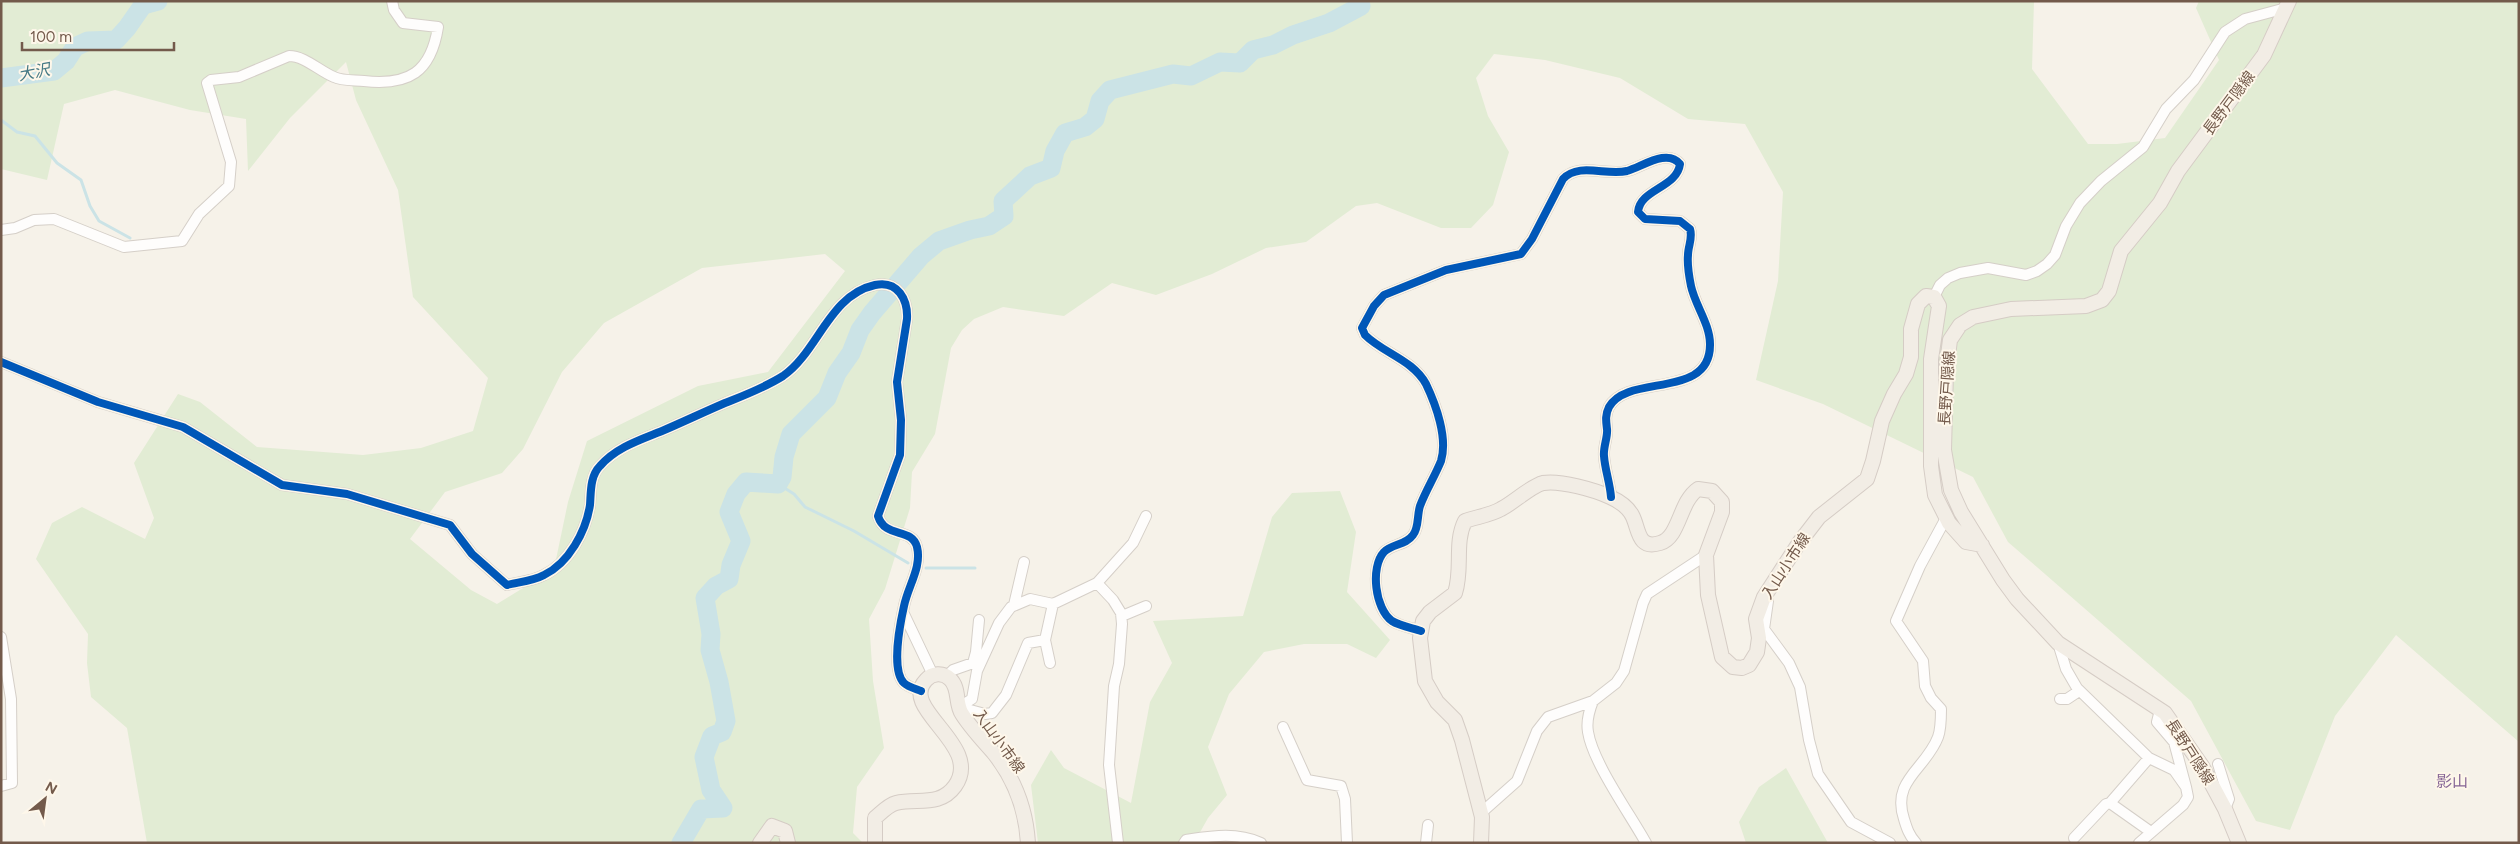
<svg xmlns="http://www.w3.org/2000/svg" width="2520" height="844" viewBox="0 0 2520 844" font-family="Figtree,'Noto Sans JP',sans-serif">
	<rect width="100%" height="100%" fill="#f6f2e9"/>
	<path fill="#e2ecd4" fill-rule="evenodd" d="M1 1H2034L2032 69 2088 144H2117L2165 138 2219 60 2196 8 2199 1H2519V742L2396 635 2335 716 2290 830 2256 821 2191 701 2008 542 1973 477 1823 404 1756 380 1778 281 1783 192 1745 124 1688 119 1620 78 1545 60 1494 54 1476 78 1488 116 1509 152 1493 205 1471 228H1441L1377 203 1356 206 1306 242 1266 248 1212 274 1156 295 1112 283 1064 316 1003 307 974 319 962 330 951 348 935 434 912 472 910 508 885 589 869 619 873 681 884 748 857 787 853 833 863 843H147L127 728 91 697 87 663 88 634 36 559 52 523 82 507 145 539 154 518 134 463 178 394 200 402 257 447 363 455 421 448 473 431 488 378 413 297 398 190 356 100 346 62 290 118 248 171 246 119 190 110 115 90 64 104 47 180 1 169ZM825 254 845 271 768 372 698 386 587 441 568 502 554 569 497 604 471 590 410 539 445 492 502 473 523 449 562 372 604 323 702 268Z
		M1340 491 1356 532 1347 592 1390 640 1376 658 1347 644H1304L1264 652 1229 694 1208 747 1227 795 1208 818 1194 843H1038L1031 785 1051 750 1064 768 1131 803 1150 702 1172 663 1153 621 1243 616 1272 517 1292 493Z
		M1786 768 1828 843H1746L1739 822 1759 787Z"/>
	<g fill="none" stroke-linecap="round" stroke-linejoin="round">
		<path stroke="#cbe3e6" stroke-width="3" d="M1 120 17 132 35 136 57 163 81 180 90 206 99 221 130 238
			M778 484 794 494 805 507 854 531 908 563
			M926 568H975"/>
		<path stroke="#cbe3e6" stroke-width="19" d="M1 78 54 71 66 61 75 47 88 41 116 40 127 28 143 5 158 1
			M681 843 701 809 723 808 711 790 704 757 712 736 722 732 726 721 719 682 710 650 711 634 705 598 716 586 729 579 731 565 741 541 729 512 736 494 746 482 778 484 782 477 784 457 791 434 827 398 837 373 851 353 860 330 872 313 921 256 939 241 970 230 989 226 1004 216 1003 201 1030 176 1051 168 1055 151 1065 133 1085 127 1095 119 1100 101 1110 90 1173 74 1191 76 1220 62 1240 63 1253 50 1273 45 1293 35 1329 23 1361 6"/>
		<defs>
			<path id="minor" d="M1 230 15 228 34 220 54 219 124 247 182 241 199 214 229 186 231 162 207 83 211 80 239 77 289 56C305 56 319 71 334 77 342 81 354 80 364 81 409 86 431 72 438 27L403 23 394 10 392 1
				M1934 297 1940 285 1948 278 1960 273 1988 268 2026 275 2037 271 2047 264 2055 255 2066 226 2080 203 2101 181 2143 147 2166 109 2194 80 2225 32 2245 19 2286 8
				M1 362 98 402 183 427 282 485 347 494 450 525 472 554 507 585C519 582 533 581 544 575 569 563 586 531 590 505 591 492 590 476 600 466 617 447 640 440 662 431 683 422 704 412 725 403 745 395 764 388 783 376 818 352 829 295 875 285 898 280 908 300 907 319L897 382 901 420 900 455 878 516C885 539 912 527 917 547 922 567 908 586 904 606 900 624 891 670 904 683 908 687 916 689 921 691
				M1097 583 1133 543 1146 516
				M1765 598 1768 601 1764 629 1789 663 1800 687 1809 740 1818 774 1851 822 1890 843
				M1014 605 1024 562
				M904 614 933 675
				M1122 616 1146 606
				M1421 631C1412 628 1400 626 1392 621 1375 609 1370 567 1384 552 1392 544 1406 545 1413 535 1419 528 1417 515 1420 506 1426 490 1435 476 1441 461 1448 438 1436 405 1426 384 1413 360 1383 353 1365 335L1362 328 1374 306 1384 295 1446 270 1521 254 1532 239 1563 179C1579 162 1606 176 1627 171 1642 167 1667 148 1680 164 1677 188 1640 189 1638 212L1645 219 1680 221 1690 229C1693 238 1688 246 1688 255 1687 265 1689 276 1691 286 1695 305 1710 324 1710 344 1711 400 1628 373 1609 407 1605 415 1606 421 1607 429 1608 437 1603 447 1604 456 1605 470 1610 483 1611 497
				M1 637 11 699 12 783 1 786
				M1045 640 1050 663
				M2058 643 2066 669 2077 688 2149 758 2174 770 2186 787 2188 797 2183 805 2139 843
				M946 677 953 670 973 663 976 652 979 620
				M2060 699H2067L2079 691
				M1593 701C1589 711 1586 721 1588 732 1593 763 1630 814 1646 843
				M959 707 972 699 977 671 999 623 1011 607 1030 599 1053 604 1097 583 1113 600 1121 613 1122 624 1119 664 1114 686 1109 765 1118 843
				M959 707 985 714 992 713 1006 695 1028 643 1045 640 1053 604
				M2160 710 2157 722 2174 742 2186 787
				M1283 727 1307 780 1341 786 1345 799 1347 843
				M2149 758 2110 803 2151 832
				M2218 764 2229 799 2225 809
				M1481 813 1517 781 1537 731 1548 717 1593 701 1616 683 1624 671 1643 603 1647 594 1706 555
				M2074 838 2106 804 2110 803
				M1184 843 1186 840C1213 836 1236 832 1261 843
				M1426 843 1428 825
				M1916 843C1909 835 1907 829 1904 819 1891 780 1926 769 1938 737 1941 729 1941 718 1941 709L1931 698 1925 686 1923 661 1896 621 1920 566 1946 518"/>
			<path id="major" d="M760 843 772 826 785 831 788 843
				M875 843V818C881 813 888 805 896 803 918 798 940 807 955 786 984 745 898 709 926 680 932 673 943 672 950 679 960 688 955 704 962 714 971 728 982 740 993 752 1014 778 1026 810 1028 843
				M1481 843 1482 817 1462 740 1455 720 1437 702 1425 681 1420 638 1423 621 1430 612 1455 593C1463 569 1454 543 1465 521 1476 517 1491 515 1501 509 1513 503 1531 486 1543 483 1560 480 1595 490 1610 497 1619 501 1629 508 1633 517 1639 530 1638 550 1660 543 1680 537 1679 502 1698 489L1712 491 1722 502V512L1706 555 1708 595 1722 657 1733 667 1742 668 1749 665 1757 652 1759 638 1756 619 1764 597 1799 543 1819 517 1867 479 1873 461 1882 421 1894 394 1906 374 1911 357V329L1918 304 1926 296 1934 297 1939 306 1931 359V466L1935 495 1949 523 1966 542 1982 545
				M2239 843 2225 809 2202 766 2165 713 2058 643 2017 599 2003 580 1961 512 1951 490 1944 450 1946 371 1950 340 1960 325 1973 317 2011 309 2086 306 2102 300 2109 291 2121 251 2160 203 2178 171 2264 55 2289 1"/>
		</defs>
		<use href="#minor" stroke="#d5cfc8" stroke-width="12"/>
		<use href="#major" stroke="#d5ccc5" stroke-width="16"/>
		<use href="#minor" stroke="#fefdfc" stroke-width="10"/>
		<use href="#major" stroke="#f2ede5" stroke-width="14"/>
		<defs>
			<path id="cycleway" d="M1 362 98 402 183 427 282 485 347 494 450 525 472 554 507 585C519 582 533 581 544 575 569 563 586 531 590 505 591 492 590 476 600 466 617 447 640 440 662 431 683 422 704 412 725 403 745 395 764 388 783 376 818 352 829 295 875 285 898 280 908 300 907 319L897 382 901 420 900 455 878 516C885 539 912 527 917 547 922 567 908 586 904 606 900 624 891 670 904 683 908 687 916 689 921 691
				M1421 631C1412 628 1400 626 1392 621 1375 609 1370 567 1384 552 1392 544 1406 545 1413 535 1419 528 1417 515 1420 506 1426 490 1435 476 1441 461 1448 438 1436 405 1426 384 1413 360 1383 353 1365 335L1362 328 1374 306 1384 295 1446 270 1521 254 1532 239 1563 179C1579 162 1606 176 1627 171 1642 167 1667 148 1680 164 1677 188 1640 189 1638 212L1645 219 1680 221 1690 229C1693 238 1688 246 1688 255 1687 265 1689 276 1691 286 1695 305 1710 324 1710 344 1711 400 1628 373 1609 407 1605 415 1606 421 1607 429 1608 437 1603 447 1604 456 1605 470 1610 483 1611 497"/>
		</defs>
		<use href="#cycleway" stroke="#fef7ea" stroke-width="11"/>
		<use href="#cycleway" stroke="#0057b8" stroke-width="8"/>
	</g>
	<g text-anchor="middle" dominant-baseline="central" stroke-width="4" stroke-linejoin="round" paint-order="stroke">
		<g font-size="15" fill="#735a4b" stroke="#fef7ea">
			<text transform="translate(2229 103) rotate(-53)">長野戸隠線</text>
			<text transform="translate(1947 388) rotate(-86)">長野戸隠線</text>
			<text transform="translate(1786 566) rotate(-57)">入山小市線</text>
			<text transform="translate(999 741) rotate(54)">入山小市線</text>
			<text transform="translate(2190 752) rotate(57)">長野戸隠線</text>
		</g>
		<g font-size="16" font-style="italic" fill="#467985" stroke="#fef7ea">
			<text transform="translate(34 72) rotate(-11)">大沢</text>
		</g>
		<g font-size="16" fill="#876696" stroke="#fef7ea">
			<text x="2452" y="781">影山</text>
		</g>
	</g>
	<rect width="2520" height="844" fill="none" stroke="#735a4b" stroke-width="5"/>
	<g transform="translate(45 799) rotate(29)" stroke="#fef7ea" stroke-width="4" paint-order="stroke">
	<path d="M0-4L9 19L0 12L-9 19Z" fill="#735a4b"/>
	<text y="-8" font-size="14" font-weight="bold" text-anchor="middle" fill="#735a4b">N</text>
	</g>
	<path d="M22 42v8h152v-8" fill="none" stroke="#735a4b" stroke-width="2.5"/>
	<text x="30" y="42" font-size="15" fill="#735a4b" stroke="#fef7ea" stroke-width="4" paint-order="stroke">100 m</text>
</svg>
